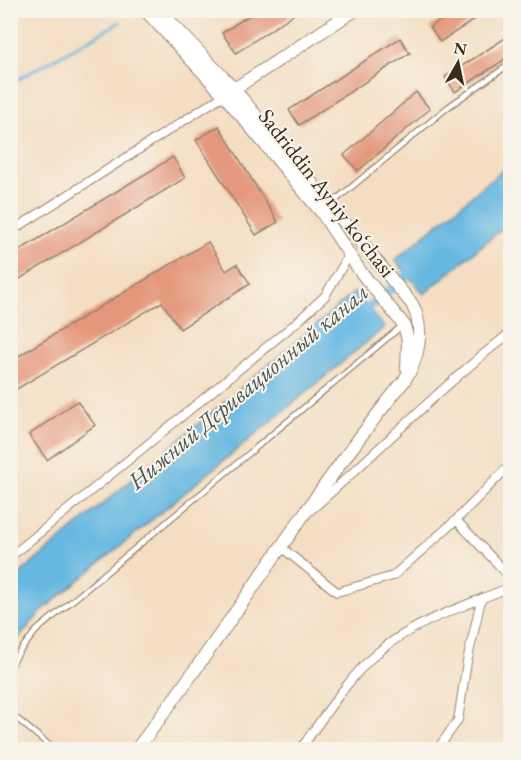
<svg xmlns="http://www.w3.org/2000/svg" width="521" height="760" viewBox="0 0 521 760" font-family="'EB Garamond',serif">
	<rect width="100%" height="100%" fill="#f7f3e8"/>
	<filter id="ink" filterUnits="userSpaceOnUse"><feTurbulence type="fractalNoise" baseFrequency=".0167" numOctaves="2"/><feDisplacementMap in="SourceGraphic" scale="12" xChannelSelector="R" yChannelSelector="G"/><feConvolveMatrix kernelMatrix="1 2 1 2 8 2 1 2 1" color-interpolation-filters="sRGB"/></filter>
	<filter id="wash" filterUnits="userSpaceOnUse"><feTurbulence type="fractalNoise" baseFrequency=".008" numOctaves="4" result="noise"/><feDisplacementMap in="SourceGraphic" scale="24" xChannelSelector="R" yChannelSelector="G"/><feGaussianBlur stdDeviation="1.35" result="paint"/><feColorMatrix in="noise" values="0 0 0 0 0 0 0 0 0 0 0 0 0 0 0 0 0 1.4 0 .05"/><feComposite in="paint" operator="in"/></filter>
	<g filter="url(#wash)">
		<rect width="100%" height="100%" fill="#f4dec3"/>
		<path fill="#66b8e1" stroke="#507180" stroke-width="1.5" d="M510 164V222L424 294 395 260Z
			M355 292 385 327 43 610 11 646V581Z"/>
		<path fill="#f4dec3" d="M358 290 387 325 385 327 355 292Z"/>
		<g fill="none" stroke-linecap="round" stroke-linejoin="round">
			<path stroke="#66b8e1" stroke-width="3" d="M10 84 120 22"/>
			<path stroke="#66b8e1" stroke-width="9" d="M361 314 417 267"/>
		</g>
		<g id="blocks">
			<path fill="#e4977c" d="M257 10H300L236 53 222 33Z
				M455 10H489L440 42 430 27Z
				M510 35V56L455 92 445 77Z
				M400 38 410 53 299 125 289 110Z
				M416 92 430 109 358 171 344 155Z
				M219 126 278 222 256 235 196 140Z
				M173 157 185 178 10 285V256Z
				M208 242 226 271 237 264 250 284 180 329 162 302 10 393V361Z
				M77 401 95 425 47 460 29 435Z"/>
		</g>
	</g>
	<g filter="url(#ink)">
		<use href="#blocks" fill-opacity="0" stroke="#988470" stroke-width="1.5"/>
		<g fill="none" stroke-linecap="round" stroke-linejoin="round">
			<defs>
				<path id="lane" d="M331 204 448 107 510 64
					M10 667 19 652 36 631 403 325
					M10 713 49 745 60 750"/>
				<path id="street" d="M10 232 224 95
					M311 510C378 452 440 387 510 333
					M456 520 510 577
					M281 547 337 592 393 576 456 520 510 465
					M10 557 297 322 325 296 349 255
					M300 750C322 719 353 671 382 649 418 620 468 605 510 587
					M437 750 458 720 467 662 481 600"/>
				<path id="secondary" d="M145 10 224 95 322 213 360 271 404 325 408 341 407 368
					M228 93 355 10
					M136 750C229 629 308 499 404 381 419 359 425 329 412 304L234 89 159 10"/>
			</defs>
			<use href="#lane" stroke="#988470" stroke-width="7"/>
			<use href="#street" stroke="#988470" stroke-width="10"/>
			<use href="#secondary" stroke="#988470" stroke-width="14"/>
			<use href="#lane" stroke="#fff" stroke-width="4.5"/>
			<use href="#street" stroke="#fff" stroke-width="8"/>
			<use href="#secondary" stroke="#fff" stroke-width="12"/>
		</g>
	</g>
	<g text-anchor="middle" dominant-baseline="central" stroke-width="4.5" stroke-linejoin="round" paint-order="stroke">
		<g font-size="22" fill="#3b2a1e" stroke="#f7f3e8">
			<text transform="translate(327 193) rotate(52)">Sadriddin Ayniy ko‘chasi</text>
		</g>
		<g font-size="24" font-style="italic" fill="#485558" stroke="#f7f3e8">
			<text transform="translate(248 386) rotate(-40)">Нижний Деривационный канал</text>
		</g>
	</g>
	<rect width="521" height="760" fill="none" stroke="#f7f3e8" stroke-width="36"/>
	<g transform="translate(458 63) rotate(9)" stroke="#f7f3e8" stroke-width="4.5" paint-order="stroke">
	<path d="M0-4.5L10 22L0 15L-10 22Z" fill="#3b2a1e"/>
	<text y="-9" font-size="16" font-weight="bold" text-anchor="middle" fill="#3b2a1e">N</text>
	</g>
</svg>
